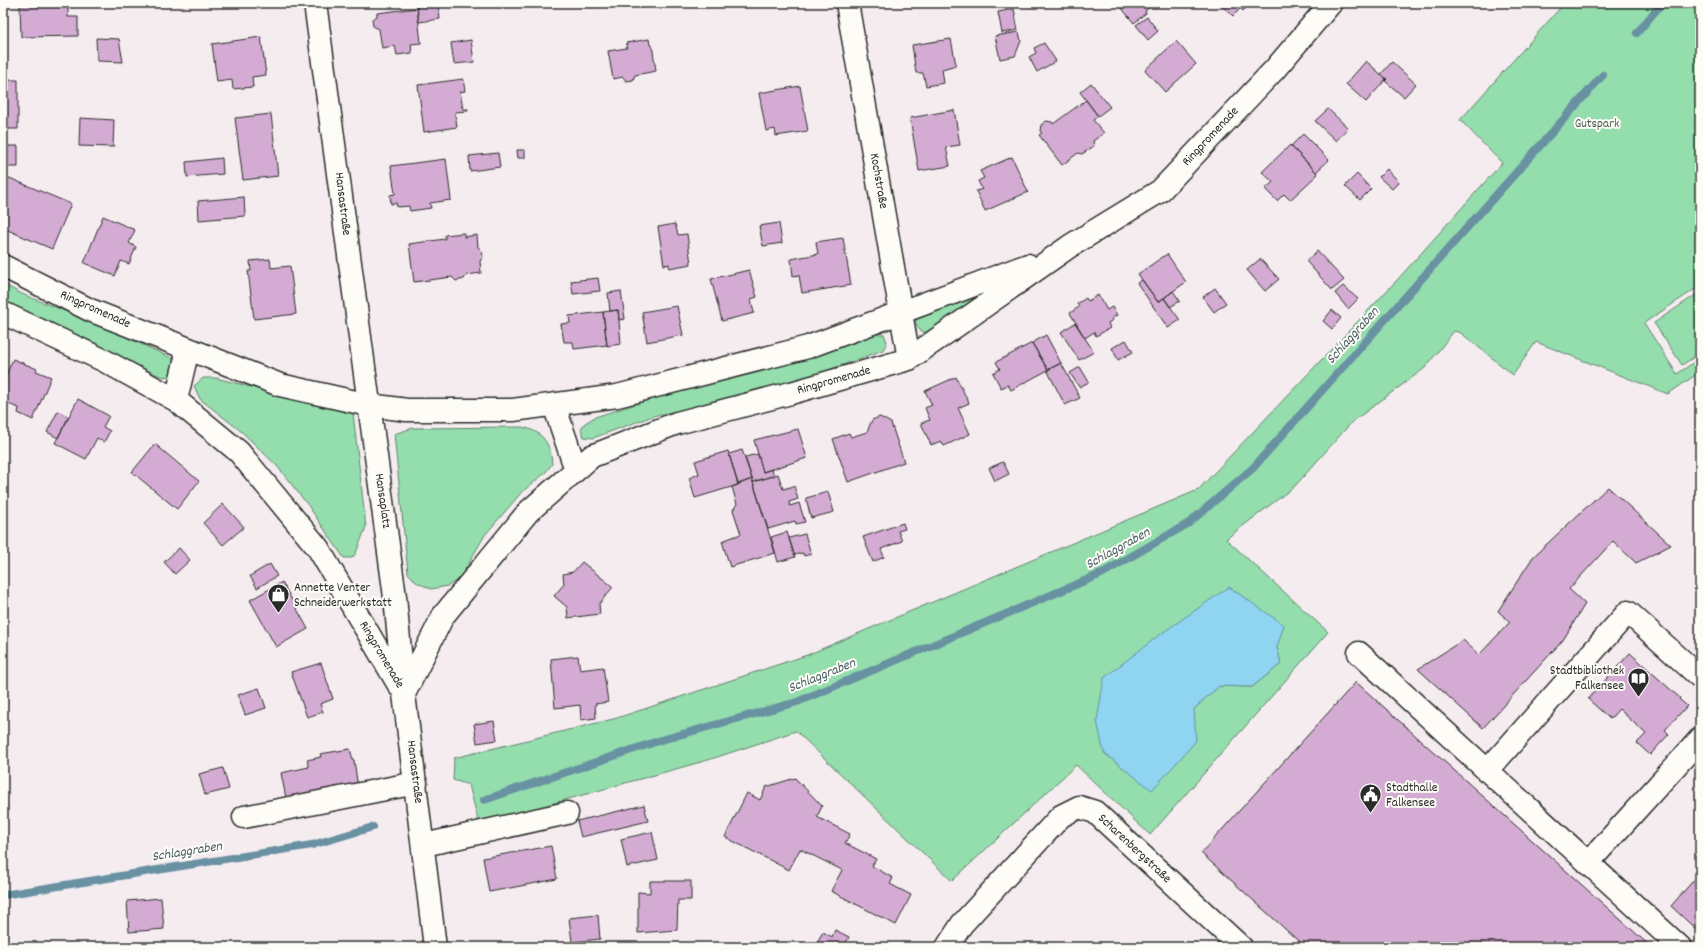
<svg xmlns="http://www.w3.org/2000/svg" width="1703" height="950" viewBox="0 0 1703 950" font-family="Dekko,sans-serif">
	<rect width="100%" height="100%" fill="#f5ecf0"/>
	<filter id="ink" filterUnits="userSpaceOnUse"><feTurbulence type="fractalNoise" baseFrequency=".025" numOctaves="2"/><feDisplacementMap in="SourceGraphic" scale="8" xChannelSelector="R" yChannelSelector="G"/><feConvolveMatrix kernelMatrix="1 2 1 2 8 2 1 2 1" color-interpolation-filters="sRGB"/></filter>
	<g filter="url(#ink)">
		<path fill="#94ddac" stroke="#60846c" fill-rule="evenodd" d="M1557 3H1700V286L1644 323 1677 374 1700 358V372L1668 394 1536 342 1513 375 1461 333 1454 331 1425 368 1352 422 1295 486 1226 539 1328 632 1150 835 1076 765 952 881 796 731 708 760 479 824 469 785 453 780 454 758 617 718 807 655 1198 490 1398 279 1502 163 1460 120 1561 7ZM1229 587 1277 647 1281 664 1252 687 1219 686 1194 709Z
			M3 284 22 294 95 323 176 360 172 376 162 377 3 303Z
			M998 285 934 332H921L915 322 922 314Z
			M1700 292V353L1682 365 1654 323Z
			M875 334H884L887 342 883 350 810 377 757 393 653 416 593 438 584 437 581 429 585 423 595 417 667 394 806 359Z
			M203 378H216L353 413 366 527 356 553 352 558H344L307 504 277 466 242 432 200 399 194 386Z
			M521 427C542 430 551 444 552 464L545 473 521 493 485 535 460 578 448 586 431 589 416 582 408 573 394 434 413 428Z"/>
		<path fill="#8fd5f1" stroke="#6791a2" d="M1229 587 1284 625 1277 647 1281 664 1252 687 1219 686 1194 709 1196 741 1152 790 1104 753 1097 721 1104 678 1158 636Z"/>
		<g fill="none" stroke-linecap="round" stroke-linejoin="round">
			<path stroke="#6791a2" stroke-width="8" d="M1637 33 1662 3
				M484 800 661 740 797 702 1101 574 1189 523 1253 468 1603 75
				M3 895 312 845 373 827"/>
		</g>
		<path fill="#d4acd3" stroke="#2b2b2b" d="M438 3 440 19 419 22 417 6Z
			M1125 3H1155L1145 11 1146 13 1134 23 1120 6Z
			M1219 3H1235L1241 8 1233 16Z
			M1235 3H1251L1243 11Z
			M68 4V17H78V36L21 37 20 5Z
			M417 8 421 43 411 44 412 53 397 55 395 46 382 48 379 29 373 26 372 19 377 16V13Z
			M1014 9 1018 30 1002 33 998 12Z
			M1147 17 1158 31 1148 40 1136 25Z
			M1019 32 1021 41 1015 56 1000 59 995 36Z
			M261 37 266 75 252 77 253 87 233 89 232 80 217 82 212 44Z
			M96 38 119 39 123 62 97 61Z
			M649 39 650 45H652L656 71 635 75 633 80 626 81 623 77 613 79 608 51 627 48 626 43Z
			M951 39 956 65 942 69 944 83 926 86 923 73H916L912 45Z
			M471 40 474 62 454 64 451 43Z
			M1176 41 1196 64 1165 92 1145 70Z
			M1044 43 1056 61 1037 72 1029 57 1036 53 1034 48Z
			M1366 61 1386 79 1366 102 1346 84Z
			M1392 62 1416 84 1404 97 1385 81 1387 79 1381 74Z
			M463 79 465 91 460 92 463 109H468V111L455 112 457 127 424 132 418 85Z
			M3 80H18V129H3Z
			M1091 83 1110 107 1098 116 1080 92Z
			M800 86 808 131 776 136 775 129 766 131 759 93Z
			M1086 100 1098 116 1093 120 1104 133 1093 141 1094 146 1082 154 1078 153 1062 165 1039 135 1042 133 1040 131 1041 125 1046 121 1052 122 1053 124Z
			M1328 109 1348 128 1336 141 1315 121Z
			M954 110 960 145 946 147 950 166 919 171 910 118Z
			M271 114 278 176 243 180 235 118Z
			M80 118 114 120 113 147 79 146Z
			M1303 134 1329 160 1316 172 1291 146Z
			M1290 145 1318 174 1290 200 1284 194 1277 201 1265 189 1273 182 1262 172Z
			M3 146H18V167H3Z
			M517 150H525V158H518Z
			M498 153 500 167 470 171 469 156Z
			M1012 157 1028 192 985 211 976 191 982 189 978 181 984 178 980 171Z
			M222 158 223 174 187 177 186 162Z
			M446 159 451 200 430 203 431 208 410 211 409 206 397 207 396 203 391 204 390 195 395 194 391 166Z
			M1387 169 1399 182 1392 189 1379 177Z
			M1357 174 1371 189 1360 200 1345 186Z
			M7 177 71 204 52 249 3 228V186Z
			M244 197 245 216 199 220 198 201Z
			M103 216 135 230 129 243 136 247 129 264 121 261 115 276 84 263Z
			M779 223 782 243 763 246 759 226Z
			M675 224 678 235 687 234 691 264 669 268V264L664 265 658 227Z
			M464 233V237L477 235 478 247 482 251 483 257 480 261 481 273 467 275 464 279 456 281 452 277 414 282 409 244 445 239V235Z
			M843 238 851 285 802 293 799 275 793 276 791 259 818 254 816 242Z
			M1317 251 1344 280 1332 290 1306 261Z
			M1167 254 1186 282 1158 302 1138 274Z
			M270 259 271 268 290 266 296 314 254 319 248 271H251L250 261Z
			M1260 259 1279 279 1265 291 1247 270Z
			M749 270 757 297 751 299 754 313 722 321 711 279Z
			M598 278 600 291 573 294 571 281Z
			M1142 280 1158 302 1164 298 1180 320 1168 328 1137 283Z
			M1343 286 1358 299 1348 309 1335 293Z
			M1215 288 1226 303 1214 312 1203 297Z
			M621 291 625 319 619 320 618 310 610 311 608 293Z
			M1173 291 1180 301 1170 307 1164 298Z
			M1098 295 1107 310 1112 307 1117 315 1112 318 1113 320 1108 323 1110 328 1096 336 1094 332 1085 338 1070 313 1079 307 1077 304 1086 298 1088 301Z
			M677 306 683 335 647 342 642 312Z
			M618 310 621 344 607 346 603 312Z
			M1332 310 1341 318 1332 329 1323 321Z
			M603 312 607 345 574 349 573 342H564L561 324 570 323 569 316Z
			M1075 323 1094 352 1079 360 1061 332Z
			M1046 335 1061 363 1048 370 1032 343Z
			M1126 340 1133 352 1118 360 1112 348Z
			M1032 343 1048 370 1011 390 1008 385 1001 388 993 373 1000 369 996 362Z
			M13 359 37 369 36 371 51 377 33 420 18 413 19 408 3 402V382Z
			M1061 363 1080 398 1065 405 1047 370Z
			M1080 367 1089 382 1079 387 1070 373Z
			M956 377 969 403 958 408 970 434 944 446 941 441 931 445 921 423 930 420 925 408 932 405 925 391Z
			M78 399 109 416 103 427 110 431 104 442 97 438 86 459 55 443Z
			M58 411 69 417 58 438 47 432Z
			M880 417 891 423 904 462 848 482 833 439 849 433 851 437 867 432 872 420Z
			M798 429 807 458 763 472 754 440Z
			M155 444 199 481 177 509 132 472Z
			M742 450 752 479 738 484 729 454Z
			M728 451 738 485 695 498 689 478 699 474 695 461Z
			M758 454 763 472 772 469 774 476 753 482 745 457Z
			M1003 462 1009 474 995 481 989 468Z
			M778 474 783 489 794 486 798 499 789 502 790 506 799 503 805 522 796 524 795 521 768 529 753 482Z
			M752 479 775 553 730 567 722 541 741 534 733 510 737 504 732 487Z
			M1608 487 1671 545 1636 563 1613 541 1569 589 1585 604 1563 640 1483 728 1418 669 1463 640 1479 655 1510 622 1498 611 1533 557Z
			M828 492 834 512 811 518 806 498Z
			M223 504 244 527 223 545 203 523Z
			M903 523 905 529 898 531 902 541 881 549 884 557 873 562 863 537Z
			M787 532 795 557 778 562 771 537Z
			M805 534 811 554 804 556 803 553 794 555 789 538Z
			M179 548 190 560 175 574 164 562Z
			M582 562 613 587 599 604 600 614 568 618 567 607 554 596 564 584 563 574 573 572Z
			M270 564 277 576 257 588 250 576Z
			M282 582 308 629 276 647 250 600Z
			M1630 653 1680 698 1679 699 1687 706 1665 730 1669 734 1650 755 1637 743 1646 734 1619 709 1610 719 1588 699Z
			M578 656 580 670 603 667 608 702 595 704 596 718 581 720 580 705 555 708 551 659Z
			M321 663 333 699 320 704 323 712 307 717 291 672Z
			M1356 682 1476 790 1650 946 1305 947 1201 853Z
			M259 688 266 708 245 715 238 695Z
			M494 721 497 740 477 743 474 724Z
			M350 749 353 760H354L358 788 287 803 281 773 309 767 307 760 321 757 320 754Z
			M223 768 229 789 205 795 199 774Z
			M795 778 822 806 817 817 850 834 845 843 876 859 872 866 893 878 890 884 911 895 896 925 831 891 842 870 800 849 789 870 725 837 747 793 760 800 766 787Z
			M644 805 648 821 581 837 577 821Z
			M652 832 658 860 627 867 621 839Z
			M551 846 557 879 489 892 483 858Z
			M1700 873V933L1671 906Z
			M650 881H691V900H678L677 930 638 933V892L650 893Z
			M161 898 164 929 129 932 127 901Z
			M598 915 600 939 572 942 569 918Z
			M835 930 849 937 845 945 849 947H814L823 932 832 937Z"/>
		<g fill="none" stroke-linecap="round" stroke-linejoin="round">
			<defs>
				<path id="minor" d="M315 3 395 597 404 694 435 947
					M847 3 909 359
					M3 266 90 310 280 385 369 405 407 410H513L617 396 808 347 1028 265
					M3 313 105 361 176 400 239 452 318 548 400 687
					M176 400 188 349
					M554 405 576 470
					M1359 653 1680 947
					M404 694 443 616 528 512 592 456 677 423 791 393 909 359 1070 246 1160 191 1275 69 1331 3
					M1487 771 1628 612 1700 677
					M244 817 416 783
					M424 845 567 813
					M1588 863 1700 739
					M947 947 962 924 1061 816 1079 807 1095 812 1241 947"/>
			</defs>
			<use href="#minor" stroke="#2b2b2b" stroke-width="25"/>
			<use href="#minor" stroke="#fdfcf7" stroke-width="22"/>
		</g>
	</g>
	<defs>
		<symbol id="shop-pin" viewBox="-11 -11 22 30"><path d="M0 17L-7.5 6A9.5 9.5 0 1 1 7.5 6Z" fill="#2b2b2b" stroke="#fdfcf7"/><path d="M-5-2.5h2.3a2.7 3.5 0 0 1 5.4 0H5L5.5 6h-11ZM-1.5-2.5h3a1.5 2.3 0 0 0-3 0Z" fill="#fff"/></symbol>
		<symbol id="library-pin" viewBox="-11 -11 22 30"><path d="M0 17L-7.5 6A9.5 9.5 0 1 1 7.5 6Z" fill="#2b2b2b" stroke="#fdfcf7"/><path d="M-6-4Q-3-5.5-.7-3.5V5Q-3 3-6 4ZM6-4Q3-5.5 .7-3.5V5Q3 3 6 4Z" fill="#fff"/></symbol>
		<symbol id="civic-pin" viewBox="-11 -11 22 30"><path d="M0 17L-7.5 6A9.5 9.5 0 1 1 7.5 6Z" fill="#2b2b2b" stroke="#fdfcf7"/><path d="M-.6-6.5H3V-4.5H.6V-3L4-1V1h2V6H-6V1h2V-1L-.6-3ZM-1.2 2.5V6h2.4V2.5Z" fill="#fff"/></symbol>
	</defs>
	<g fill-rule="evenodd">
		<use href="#shop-pin" x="266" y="582" width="25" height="34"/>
		<use href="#library-pin" x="1626" y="666" width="25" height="34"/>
		<use href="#civic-pin" x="1358" y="782" width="25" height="34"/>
	</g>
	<g text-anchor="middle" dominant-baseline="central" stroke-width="4" stroke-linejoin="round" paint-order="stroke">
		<g font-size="13" fill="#4a6052" stroke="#fdfcf7">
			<text x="1597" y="124">Gutspark</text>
		</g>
		<g font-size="13" fill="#2b2b2b" stroke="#fdfcf7">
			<text transform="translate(1211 137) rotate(-47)">Ringpromenade</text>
			<text transform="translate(878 181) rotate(80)">Kochstraße</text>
			<text transform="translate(342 204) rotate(83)">Hansastraße</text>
			<text transform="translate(95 310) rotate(24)">Ringpromenade</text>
			<text transform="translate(834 381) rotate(-16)">Ringpromenade</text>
			<text transform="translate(382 501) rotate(82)">Hansaplatz</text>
			<text transform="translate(381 655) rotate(59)">Ringpromenade</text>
			<text transform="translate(414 772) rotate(83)">Hansastraße</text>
			<text transform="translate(1134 849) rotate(43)">Scharenbergstraße</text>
		</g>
		<g font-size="13" fill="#2b2b2b" stroke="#fdfcf7" text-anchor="start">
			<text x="294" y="588">Annette Venter<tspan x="294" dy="15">Schneiderwerkstatt</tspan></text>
			<text x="1624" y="671" text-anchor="end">Stadtbibliothek<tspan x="1624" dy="15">Falkensee</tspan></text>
			<text x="1386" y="788">Stadthalle<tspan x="1386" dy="15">Falkensee</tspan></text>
		</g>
		<g font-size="14" font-style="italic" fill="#495e66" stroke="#fdfcf7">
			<text transform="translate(1353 336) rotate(-48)">Schlaggraben</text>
			<text transform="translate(1118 549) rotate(-29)">Schlaggraben</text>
			<text transform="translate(822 676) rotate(-22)">Schlaggraben</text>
			<text transform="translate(187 852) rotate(-9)">Schlaggraben</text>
		</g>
	</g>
	<rect width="1703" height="950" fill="none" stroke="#fdfcf7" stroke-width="16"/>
	<rect x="8" y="8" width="1687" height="934" fill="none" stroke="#2b2b2b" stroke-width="1.5" filter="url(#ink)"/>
</svg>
